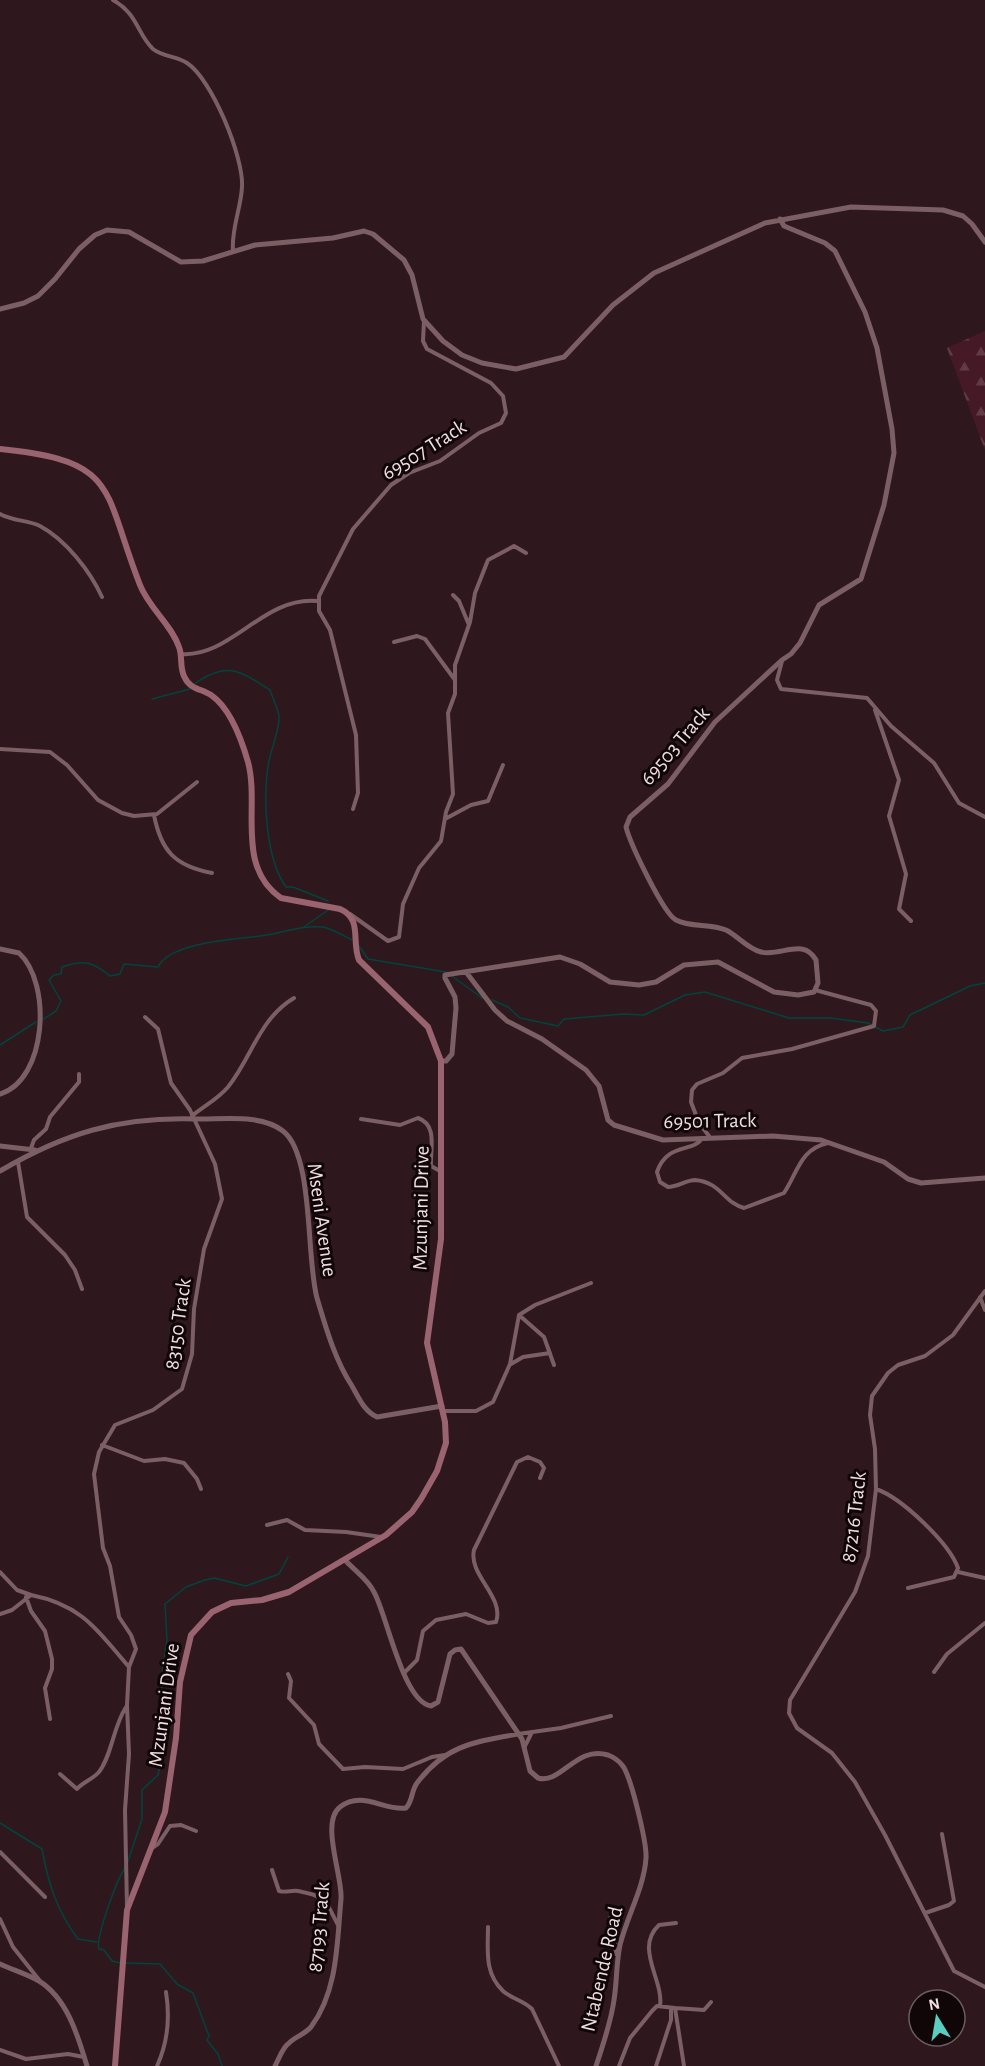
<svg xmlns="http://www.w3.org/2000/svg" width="985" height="2066" viewBox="0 0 985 2066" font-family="'Alegreya Sans',sans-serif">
	<defs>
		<pattern id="forest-firs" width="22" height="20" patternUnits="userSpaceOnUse" patternTransform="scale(1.5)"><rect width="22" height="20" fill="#451a26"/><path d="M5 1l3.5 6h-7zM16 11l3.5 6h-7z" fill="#603b45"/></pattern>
	</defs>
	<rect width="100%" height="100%" fill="#2e181d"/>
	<path fill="url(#forest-firs)" d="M985 331V450L947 348Z"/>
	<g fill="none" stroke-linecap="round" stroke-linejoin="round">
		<path stroke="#00443d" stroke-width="1.5" d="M194 684C227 661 239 670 270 690 272 697 278 708 279 716 280 730 270 751 268 766 263 801 266 859 286 887H293L328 901
			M152 699 190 689
			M304 927 328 910
			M359 946 368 959 446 972
			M452 976 482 998
			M492 1000 508 1007 520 1018 558 1026 564 1019 623 1014 644 1015 685 995 705 992 789 1018H830L868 1023 883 1031 903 1027 910 1015 970 986 985 983
			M42 1020 56 1011 61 1001 49 980 54 975 61 974 62 967C84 959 93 962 110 976L120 974 124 964 158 967C170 941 242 939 267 935 285 932 303 925 322 927 332 928 343 936 352 940
			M0 1045 36 1022
			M0 1823 42 1849C48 1883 57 1911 78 1939L97 1942
			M127 1864 142 1819V1790L158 1775 160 1766V1735L165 1724 161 1680 167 1640 165 1604 186 1587 205 1580 214 1578 246 1586 279 1574 288 1557
			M121 1963 112 1961 104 1950 99 1949C95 1939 117 1879 125 1868
			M126 1963 160 1964 177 1984 193 1993 209 2036 207 2040 218 2054 222 2066"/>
		<path stroke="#7b5f64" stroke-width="4" d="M113 0C138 14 137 34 153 49 163 57 177 56 187 63 212 79 244 158 242 187 241 208 231 230 233 251
			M0 514C12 521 28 520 40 526 66 540 90 571 102 597
			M453 595 459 601 469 625
			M394 642 417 636 425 639 455 680
			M181 654C231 658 263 596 317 601
			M782 661 777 680 781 689 867 698 891 726 934 763 959 803 985 817
			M875 710 899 780 889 816 906 874 899 909 911 921
			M0 749 50 752 67 765 98 800 122 813 134 816 157 814 197 782
			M353 809 358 793 356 735 330 630 319 611V596L353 529 391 485 409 473 440 461 479 433 501 423 506 413 503 396 491 383 427 349 423 341 424 321
			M154 815C161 851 175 866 212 873
			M445 819 471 805 488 801 503 765
			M350 914 388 941 399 937 403 904 419 868 441 841 446 812 453 794 448 713 455 694V665L470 622 475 593 488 560 514 546 526 553
			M192 1116C204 1106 218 1099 228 1087 252 1057 259 1019 294 998
			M361 1119 400 1125 418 1118C438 1125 430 1149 431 1166L440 1171
			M709 1136 699 1123 691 1102 692 1090 697 1084 723 1073 742 1058 792 1049 874 1026 876 1011 871 1005 815 990
			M702 1138C694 1153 667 1142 657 1172L660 1182 668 1187C678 1187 686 1180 695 1180 721 1182 724 1203 744 1208L784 1193C798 1172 800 1149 828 1143
			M31 1148 34 1140 46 1129 50 1117 79 1082V1074
			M18 1162 27 1217 65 1255 75 1270 82 1289
			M985 1291 953 1335 925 1356 898 1365 888 1373 872 1396 870 1415 875 1449 876 1489 868 1556 855 1592 790 1700 789 1713 797 1728 832 1753 855 1782 885 1835 954 1971 985 1987
			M980 1297 985 1310
			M519 1315 544 1337 554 1365
			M511 1364 523 1357 550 1353
			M443 1411H476L493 1402 510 1364 519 1315 535 1305 591 1283
			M102 1445 144 1461 165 1459 184 1463 197 1479 201 1489
			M876 1489C902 1498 949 1543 958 1568L954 1577 908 1588
			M267 1525 287 1520 305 1530 346 1532 381 1537
			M0 1572 17 1590 31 1595 12 1610 0 1614
			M958 1572 985 1578
			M31 1595C82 1605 97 1630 129 1667
			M26 1597 31 1611 45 1631 52 1659V1669L45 1688 50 1719
			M405 1672 417 1660 423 1631 436 1620 466 1614 488 1623 496 1622C505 1597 468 1575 474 1550L517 1462 528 1457 540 1462 544 1468 540 1478
			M934 1672 947 1654 985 1623
			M288 1674 291 1681 289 1698 314 1725 319 1744 343 1769 365 1767 403 1769 432 1757 445 1755
			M518 1734 561 1728 611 1716
			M525 1746 532 1732
			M60 1774 77 1789C83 1782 93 1779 99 1772 112 1755 113 1727 126 1707
			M152 1848 158 1844 170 1826 181 1825 196 1831
			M0 1852 45 1897
			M272 1870 279 1891C286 1893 291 1890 298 1891 328 1897 324 1899 338 1925
			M127 1907 125 1810 129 1754 127 1705 129 1667 136 1649 131 1635 119 1617 110 1566 103 1548 94 1474 99 1452 115 1425 153 1410 182 1389 192 1354 194 1309 204 1249 222 1199 215 1164 190 1110 171 1083 158 1029 145 1017
			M925 1913 949 1905 954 1901 942 1834
			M610 1918 614 1931 616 1954
			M0 1919 13 1947 40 1981
			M488 1927C488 1950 484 1973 503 1991 512 1999 523 2000 532 2009L559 2066
			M660 2006C664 1980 634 1948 659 1925L676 1923
			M675 2008 704 2010 711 2002
			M0 2050 26 2059 68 2054 84 2057
			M157 2066C168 2042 170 2017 166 1992
			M619 2066 630 2038 652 2011 657 2006 675 2008 684 2066
			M656 2066 671 2020V2009"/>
		<path stroke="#7b5f64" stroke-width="5" d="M0 309 24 303 38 296 55 279 79 249 95 235 107 230 129 232 181 262 203 261 255 245 333 238 364 231 373 234 404 260 412 275 423 319 443 341 462 355 482 363 516 369 564 357 613 305 654 273 765 223 851 207 943 210 963 216 972 224 985 242
			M0 949 19 953C52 983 47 1080 0 1094
			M466 972 495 1010 507 1021 542 1039 586 1070 599 1086 608 1120 614 1125 663 1140 773 1136 821 1140 884 1162 908 1179 921 1183 985 1178
			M441 1061H446L452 1054 456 1008 455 997 445 978V975L560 957 580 964 610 982 639 985 656 982 684 965 718 962 774 992 798 995 814 992 818 983 816 960C803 937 781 957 761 952 748 949 738 936 726 930 710 923 691 928 676 920 663 913 630 843 626 827L630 817 668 784 715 722 782 660 791 654 800 643 819 605 861 579 884 505 894 453 892 429 877 348 865 312 835 251 825 243 784 226 780 219
			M0 1146 35 1150
			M0 1171C65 1133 118 1117 194 1119 221 1120 260 1113 283 1131 314 1155 306 1259 317 1298 326 1328 335 1360 352 1386 359 1398 364 1411 377 1417L442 1406
			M346 1561C355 1571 368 1579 374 1592 387 1615 403 1702 431 1706L438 1702 450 1654 455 1650 461 1649 522 1739 530 1771 538 1778C561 1785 576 1745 608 1755 613 1757 619 1761 622 1765 631 1775 647 1844 646 1858 644 1888 627 1916 620 1945 616 1964 617 1982 614 2000 611 2022 603 2045 596 2066
			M0 1964C13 1970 27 1974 39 1981 67 1998 78 2036 87 2066
			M275 2066C279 2059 282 2048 289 2043 296 2036 304 2035 311 2027 338 1991 337 1942 341 1899 343 1877 320 1822 340 1807 362 1790 384 1811 406 1808 413 1801 411 1791 417 1783 446 1745 474 1742 518 1734"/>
		<path stroke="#9a6370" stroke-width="6" d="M0 449C120 461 102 488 140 585 149 608 171 624 179 647 183 657 179 668 185 678 190 689 202 689 211 695 230 708 242 741 248 762 260 807 235 866 281 898L340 909C363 919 351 941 359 960L428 1027 441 1061V1239L427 1343 445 1422 446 1443 437 1471 421 1499 412 1512 386 1535 289 1592 262 1600 231 1603 212 1612 191 1635 180 1682 176 1738 165 1812 127 1910 115 2066"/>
	</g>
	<g text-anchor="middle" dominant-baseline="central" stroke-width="6" stroke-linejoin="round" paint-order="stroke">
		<g font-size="21" fill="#f0dfe2" stroke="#100608">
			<text transform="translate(424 450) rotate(-32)">69507 Track</text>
			<text transform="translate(675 746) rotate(-50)">69503 Track</text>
			<text transform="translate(710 1121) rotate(-1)">69501 Track</text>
			<text transform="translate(421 1208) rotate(-89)">Mzunjani Drive</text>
			<text transform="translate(322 1220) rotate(82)">Mseni Avenue</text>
			<text transform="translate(178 1324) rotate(-82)">83150 Track</text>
			<text transform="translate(854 1517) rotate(-83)">87216 Track</text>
			<text transform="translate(164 1705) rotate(-82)">Mzunjani Drive</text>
			<text transform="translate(319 1927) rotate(-85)">87193 Track</text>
			<text transform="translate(602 1969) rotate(-77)">Ntabende Road</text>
		</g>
	</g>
	<g transform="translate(937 2018) rotate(349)"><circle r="28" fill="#100608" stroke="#6a5d5f" stroke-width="1.5"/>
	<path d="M0-4.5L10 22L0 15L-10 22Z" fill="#59cebf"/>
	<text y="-9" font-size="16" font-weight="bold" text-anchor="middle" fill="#f0dfe2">N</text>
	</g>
</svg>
